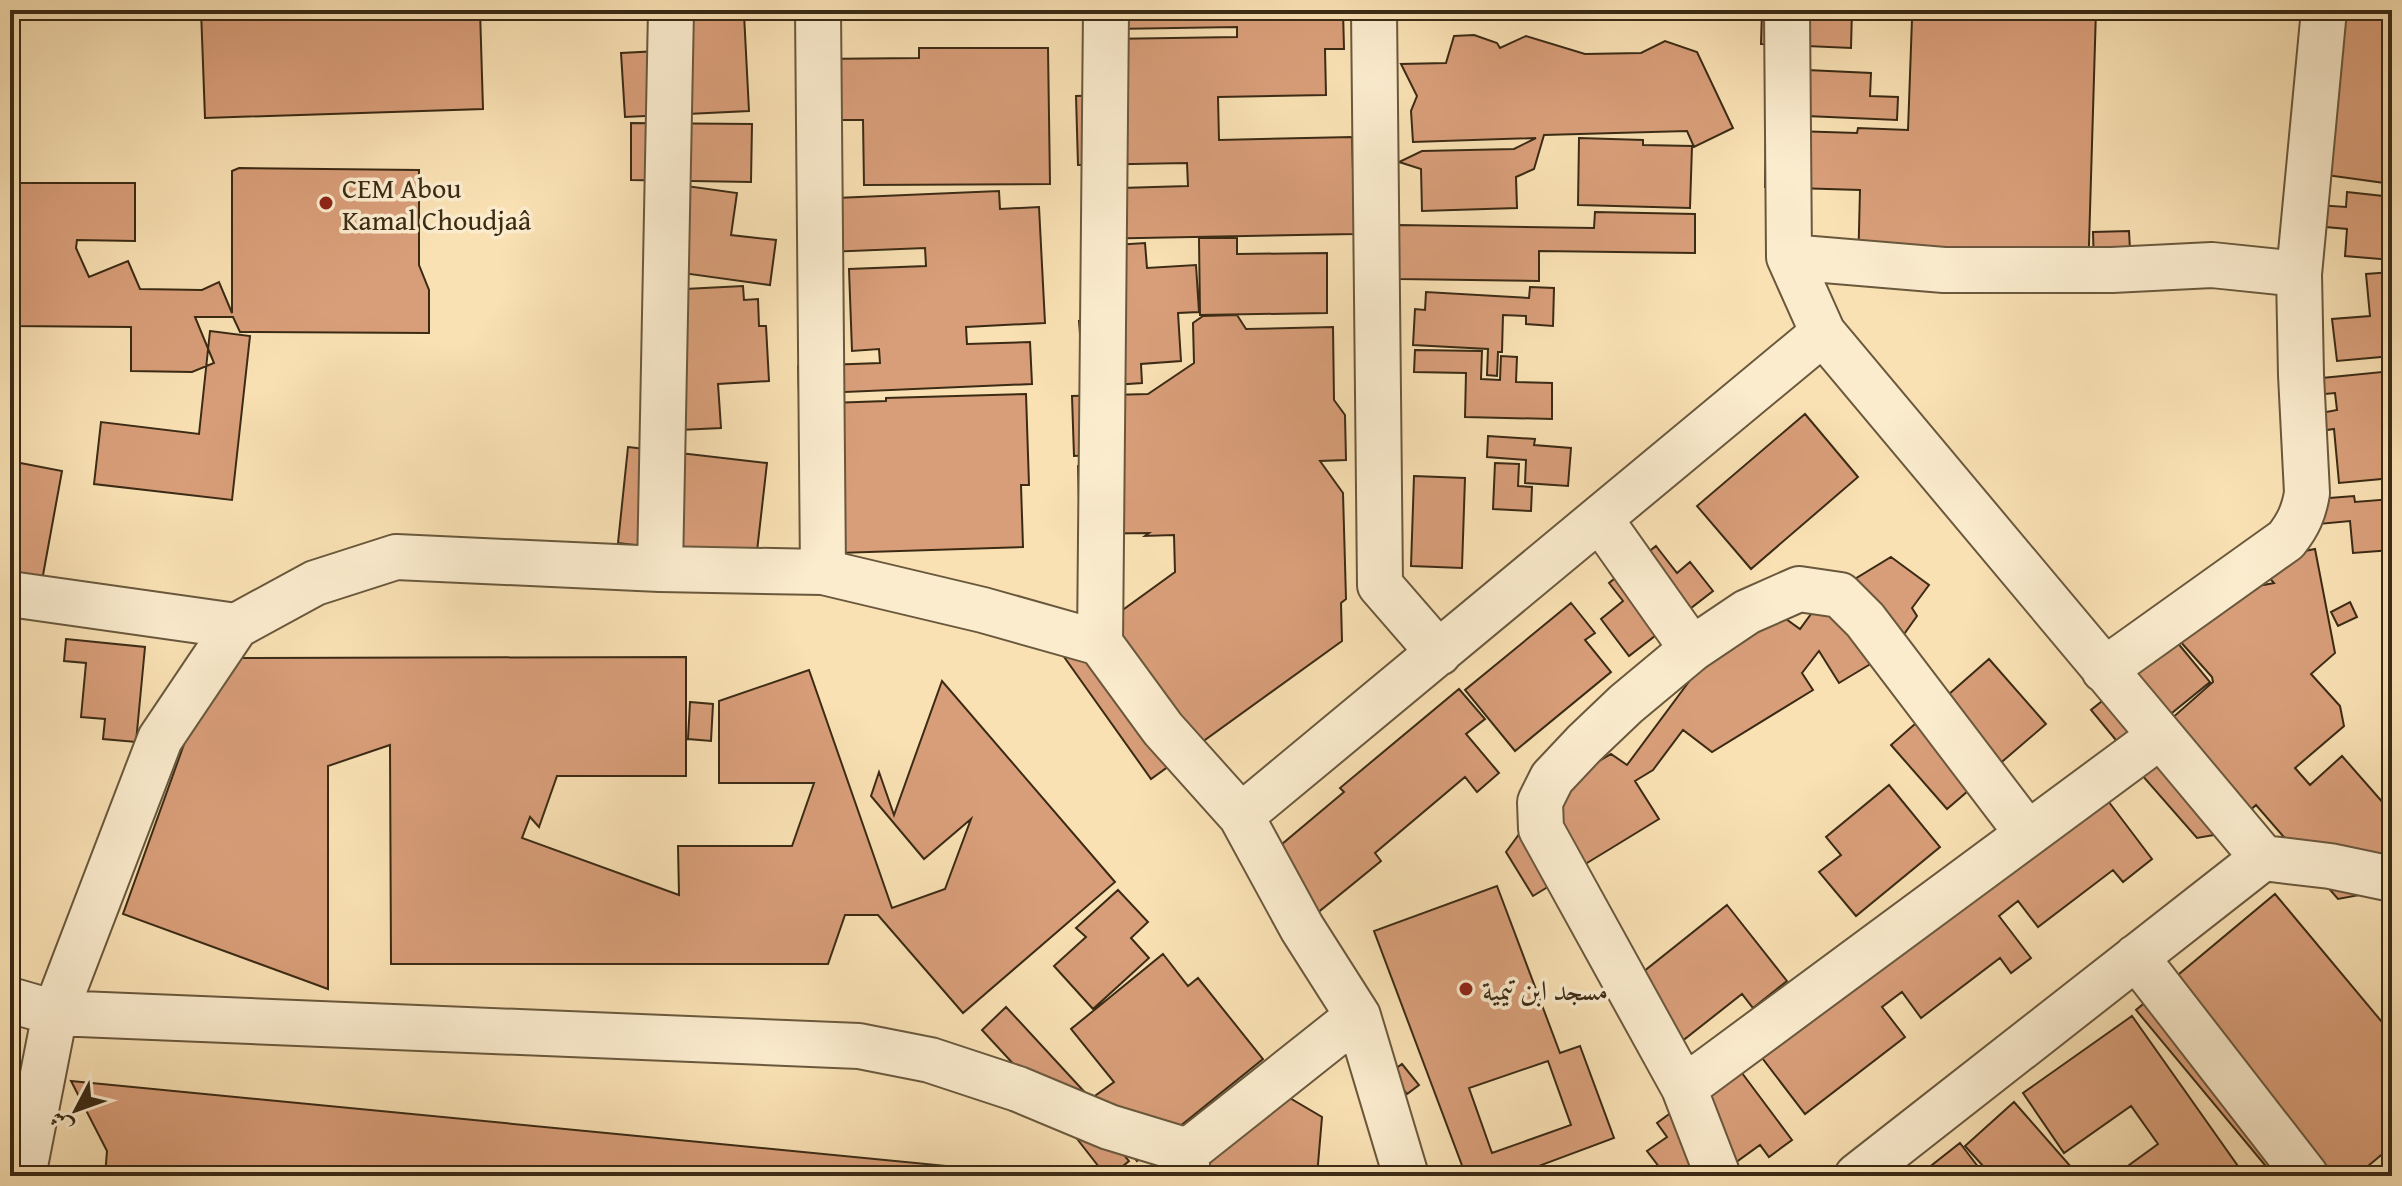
<svg xmlns="http://www.w3.org/2000/svg" width="2402" height="1186" viewBox="0 0 2402 1186" font-family="'Gentium Book Plus',Amiri,serif">
	<rect width="100%" height="100%" fill="#f9e1b4"/>
	<filter id="stains"><feTurbulence type="fractalNoise" baseFrequency=".0025" numOctaves="4"/><feColorMatrix values="0 0 0 0 .2 0 0 0 0 .09 0 0 0 0 .02 0 0 0 .5 -.17"/></filter>
	<radialGradient id="worn" r=".72"><stop offset=".6" stop-color="#630" stop-opacity="0"/><stop offset="1" stop-color="#630" stop-opacity=".3"/></radialGradient>
	<path fill="#d89e79" stroke="#3b2b15" stroke-width="2" fill-rule="evenodd" d="M201 10H480L483 109 205 118Z
		M657 10H757V13L744 14 749 111 625 117 621 53 659 51Z
		M805 10H931V19L805 14Z
		M1112 10H1343L1344 49H1325L1326 95 1218 97 1219 140 1352 137 1355 234 1088 239 1087 189 1188 186 1187 163 1078 165 1076 96 1108 95 1107 39 1237 37V27L1113 29Z
		M1762 10H1852L1851 48 1761 44Z
		M1906 10H2096L2088 278 1858 270 1860 190 1765 187 1766 130 1857 133 1858 128 1908 130 1912 19H1906Z
		M2339 10 2392 17V184L2290 170Z
		M1474 35 1497 43 1500 48 1526 36 1585 54 1641 53 1665 41 1697 52 1733 128 1694 147 1687 131 1544 135 1534 169 1516 177 1517 208 1422 211 1421 169 1399 162 1422 151 1514 149 1536 138 1413 142 1411 111 1417 96 1401 64 1446 63 1454 36Z
		M919 48H1048L1050 184 864 185 863 120H817L816 59 919 58Z
		M1785 69 1871 73 1870 96 1898 97 1897 120 1784 115Z
		M631 123 752 124 751 182 631 180Z
		M1579 138 1643 140V145L1692 146 1690 208 1578 205Z
		M239 168 419 170V265L429 290V333L240 332 233 317H195L214 363 192 372 131 371V327L10 326V204L16 205V183H135V241L77 240 76 248 89 277 128 261 140 289 202 290 219 282 232 313V171Z
		M679 185 737 193 731 235 776 240 770 285 668 271Z
		M999 191 1000 209 1039 207 1045 323 966 327 967 344 1030 342 1032 384 799 394 798 366 880 363 879 349 852 351 849 269 926 266 925 248 826 252 813 199Z
		M2347 192 2392 197V260L2345 256 2347 229 2315 226 2317 205 2346 207Z
		M1595 212 1695 214V253L1539 251V281L1399 279V225L1594 228Z
		M2129 231 2131 268 2094 269 2093 232Z
		M1199 238H1237V254L1327 253V313L1200 315Z
		M1145 243 1147 268 1196 265 1199 312 1178 313 1181 361 1141 364 1142 383 1084 387 1079 321H1088L1083 247Z
		M2392 272V356L2337 361 2332 319 2370 316 2366 274Z
		M743 286 744 300 758 299 759 326H766L769 381 718 384 721 428 658 431 653 340 687 338 685 289Z
		M1530 287 1554 288 1553 326 1526 324V316L1503 315 1502 352H1498L1497 376 1487 375 1488 349 1413 345 1415 309 1425 310 1426 292 1529 298Z
		M1237 315 1246 329 1333 327 1334 400 1345 415 1346 460 1320 461 1343 493 1346 599 1341 603 1342 641 1151 779 1062 654 1175 572 1174 535 1145 536 1149 533 1080 534 1078 466 1092 455 1074 456 1072 396 1148 394 1194 363 1193 323 1203 316Z
		M210 331 250 336 232 500 94 484 101 422 199 434Z
		M1415 350 1482 351 1481 379 1500 380 1501 356 1517 357 1516 382 1552 383V419L1465 417 1466 373 1414 372Z
		M2392 371V478L2339 483 2334 429 2306 433 2305 416 2337 410 2335 393 2303 396 2302 380Z
		M1026 394 1029 485H1021L1023 547 806 554 801 404 886 401V398Z
		M1805 414 1858 477 1751 569 1697 506Z
		M1488 436 1535 439 1534 445 1571 448 1568 486 1525 483 1526 460 1487 457Z
		M628 447 767 463 756 560 618 543Z
		M10 461 62 471 39 597 10 591Z
		M1495 463 1519 464 1518 486 1532 487 1531 511 1493 509Z
		M1414 476 1465 478 1462 568 1411 566Z
		M2354 496 2355 502 2392 499V550L2353 553 2350 521 2319 524 2317 499Z
		M1656 546 1677 573 1690 562 1713 591 1629 656 1601 619 1623 601 1609 583Z
		M2315 549 2335 653 2311 674 2340 706 2344 726 2295 768 2310 785 2342 756 2392 813V889L2338 899 2256 805 2225 833 2197 838 2127 758 2213 682 2212 677 2179 640 2236 590 2274 583 2259 566 2269 558Z
		M1891 557 1929 585 1912 608 1917 616 1892 651 1839 683 1819 651 1802 673 1813 690 1712 752 1683 730 1653 770 1635 781 1659 819 1533 896 1506 852 1552 789 1611 754 1627 765 1705 660 1779 614 1800 629 1822 599Z
		M2350 602 2357 617 2338 626 2331 612Z
		M1571 603 1595 633 1585 640 1611 672 1515 751 1465 690Z
		M2167 630 2210 682 2125 751 2091 710 2117 689Z
		M66 639 145 647 136 742 103 739 105 719 81 717 86 663 64 661Z
		M686 657V776H557L539 827 530 817 522 838 679 895 678 846H792L814 783H719V701L809 670 892 908 945 889 971 819 924 859 871 796 879 772 894 815 942 681 1115 882 963 1013 878 915H845L828 964H391L390 745 328 766V989L123 914 215 658Z
		M1989 659 2046 724 1947 809 1891 745Z
		M1459 689 1485 719 1466 734 1499 773 1477 792 1465 777 1375 853 1381 861 1305 923 1257 865 1344 792 1340 788Z
		M690 702 713 704 711 741 688 739Z
		M1889 785 1940 847 1856 916 1819 872 1841 855 1826 837Z
		M2096 785 2152 859 2123 882 2113 870 2038 927 2018 901 1999 916 2031 958 2011 973 2000 958 1921 1018 1902 992 1882 1007 1905 1037 1805 1114 1756 1050Z
		M1497 886 1560 1053 1580 1046 1614 1138 1512 1176H1466L1374 931ZM1548 1061 1571 1125 1492 1153 1469 1088Z
		M1118 890 1148 922 1131 938 1149 958 1093 1009 1054 966 1086 937 1076 928Z
		M2275 894 2392 1034V1146L2356 1176H2274L2136 1010Z
		M1727 905 1787 981 1753 1008 1742 994 1667 1053 1618 992Z
		M1163 954 1188 986 1198 978 1263 1059 1137 1161 1088 1101 1114 1082 1071 1029Z
		M1006 1007 1091 1099 1066 1121 982 1030Z
		M2132 1016 2245 1176H2114L2158 1144 2131 1106 2064 1153 2023 1093Z
		M1402 1064 1419 1085 1407 1094 1390 1073Z
		M1736 1065 1792 1140 1769 1157 1760 1145 1717 1176H1666L1647 1151 1667 1137 1657 1123Z
		M1259 1080 1322 1117 1317 1176H1202Z
		M71 1081 1050 1176H105L107 1151Z
		M2014 1102 2079 1176H1992L1965 1146Z
		M1091 1115 1129 1161 1111 1176H1106L1071 1131Z
		M1960 1143 1985 1176H1918Z"/>
	<g fill="none" stroke-linecap="round" stroke-linejoin="round">
		<defs>
			<path id="minor" d="M818 10 823 572
				M1374 10 1380 585 1439 653
				M1787 10 1789 257 1823 333 2263 858
				M1789 257 1944 270H2112L2212 265 2299 274
				M1600 519 1692 649
				M660 569 671 10
				M10 594 236 626
				M1100 643 1106 10
				M2104 670 2286 540C2298 525 2304 512 2307 493L2301 375 2299 274 2324 10
				M1241 816 1823 333
				M2027 833 1865 620 1840 595 1799 589 1747 612 1692 649 1626 704 1584 744 1552 778 1540 802 1541 829 1684 1088 2159 737
				M2136 957 2306 1176
				M10 1000 55 1013 859 1046 930 1060 1018 1089 1109 1127 1188 1151
				M1684 1088 1718 1176
				M23 1176 55 1013 160 739 236 626 315 583 396 557 660 569 823 572 983 610 1100 643 1163 729 1241 816 1302 928 1358 1016 1406 1176
				M1186 1176 1188 1151 1358 1016
				M1857 1176 2263 858 2330 866 2392 879"/>
		</defs>
		<use href="#minor" stroke="#6a583d" stroke-width="48"/>
		<use href="#minor" stroke="#fbecce" stroke-width="44"/>
	</g>
	<g fill="#8f2418" stroke="#fbecce" stroke-width="3">
		<circle cx="326" cy="203" r="8"/>
		<circle cx="1466" cy="989" r="8"/>
	</g>
	<g text-anchor="middle" dominant-baseline="central" stroke-width="7" stroke-linejoin="round" paint-order="stroke">
		<g font-size="28" fill="#3b2b15" stroke="#fbecce" text-anchor="start">
			<text x="342" y="187">CEM Abou<tspan x="342" dy="32">Kamal Choudjaâ</tspan></text>
			<text x="1482" y="989">مسجد ابن تيمية</text>
		</g>
	</g>
	<rect width="2402" height="1186" fill="none" stroke="#f9e1b4" stroke-width="40"/>
	<rect x="12" y="12" width="2378" height="1162" fill="none" stroke="#3b2b15" stroke-width="4"/>
	<rect x="20" y="20" width="2362" height="1146" fill="none" stroke="#3b2b15" stroke-width="2"/>
	<g transform="translate(76 1110) rotate(229)" stroke="#fbecce" stroke-width="6" paint-order="stroke">
	<path d="M0-6L14 30L0 20L-14 30Z" fill="#3b2b15"/>
	<text y="-12" font-size="22" font-weight="bold" text-anchor="middle" fill="#3b2b15">ش</text>
	</g>
	<rect width="100%" height="100%" filter="url(#stains)"/>
	<rect width="100%" height="100%" fill="url(#worn)"/>
</svg>
